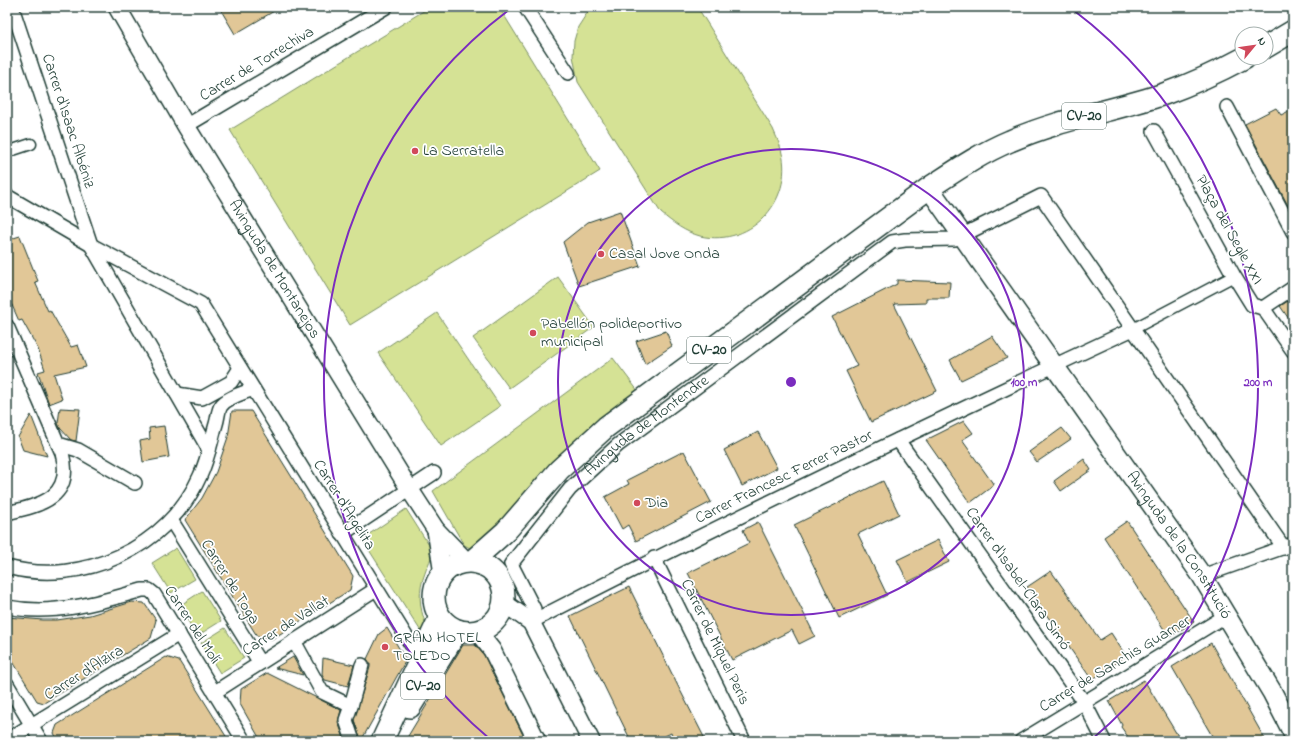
<svg xmlns="http://www.w3.org/2000/svg" width="1300" height="748" viewBox="0 0 1300 748" font-family="'Indie Flower',sans-serif">
	<rect width="100%" height="100%" fill="#fff"/>
	<filter id="ink" filterUnits="userSpaceOnUse"><feTurbulence type="fractalNoise" baseFrequency=".025" numOctaves="2"/><feDisplacementMap in="SourceGraphic" scale="8" xChannelSelector="R" yChannelSelector="G"/><feConvolveMatrix kernelMatrix="1 2 1 2 8 2 1 2 1" color-interpolation-filters="sRGB"/></filter>
	<g filter="url(#ink)">
		<path fill="#d5e295" stroke="#7a9064" d="M430 7H499L600 171 350 325 230 130Z
			M591 7H696L701 13 773 129C775 134 778 140 780 146 797 197 753 248 700 236 685 232 673 223 661 213L578 82 573 56 574 41 578 27Z
			M558 277 594 327 509 388 473 338Z
			M437 313 500 406 441 446 378 353Z
			M613 358 638 391 474 550 464 545 433 491Z
			M406 509 432 550C432 559 428 564 425 573 418 591 419 607 426 625L422 633 362 539Z
			M176 548 195 579 171 593 152 563Z
			M202 591 221 621 197 636 179 606Z
			M225 628 244 658 220 673 201 643Z"/>
		<path fill="#e1c797" stroke="#1f3d34" d="M219 7H281L235 34Z
			M1276 108 1281 115 1293 109V215L1245 124Z
			M620 211 640 266 579 286 563 242 588 222Z
			M20 236 38 281 35 282 48 311 50 310 71 347 78 345 86 367 54 374 62 399 49 404 38 372 45 370 38 349 22 320 19 321 7 294V240Z
			M897 280 950 282 949 298H926V303L894 304 937 391 871 422 846 371 857 366 832 317 897 284Z
			M1293 298V325L1280 306Z
			M666 331 672 346 645 364 636 341Z
			M992 336 1007 358 961 380 950 360Z
			M60 408 80 409 76 441 71 440 60 428 58 423Z
			M232 411H251L353 576 350 590 272 639 257 636 185 520 202 498 216 472 228 437Z
			M31 415 47 456 23 450 18 437Z
			M964 421 973 433 962 440 994 485 970 503 926 440Z
			M164 426 169 457 143 462 140 441 150 439 149 428Z
			M1062 428 1071 439 1037 462 1029 452Z
			M758 432 777 468 742 486 724 450Z
			M684 451 711 502 636 541 628 525 622 529 605 497 629 484 627 480Z
			M1084 459 1091 470 1061 491 1054 481Z
			M883 481 899 514 858 534 887 595 839 618 794 525Z
			M1127 521 1194 622 1169 637 1104 537Z
			M758 522 815 636 799 644 792 630 732 660 688 573 749 543 743 530Z
			M938 540 949 562 908 582 897 560Z
			M1051 571 1100 640 1111 633 1126 656 1092 680 1027 587Z
			M629 587 678 686 706 741H675L671 733 655 741H631L570 616Z
			M132 602 144 603 156 620 151 638 44 703 37 701 7 652V617L43 620H57L90 615Z
			M387 628 406 660 361 741 354 720 370 667V663L367 659 379 634Z
			M1211 643 1230 677 1266 741H1215L1172 667Z
			M463 645H475L484 655 526 741H405Z
			M166 657 179 661 229 741H58L54 733 57 725Z
			M293 657 303 675 275 668Z
			M323 658 354 665 348 686 325 680 322 675Z
			M267 673 341 710 338 722 345 741H261L240 704 241 689Z
			M1144 680 1181 741H1131L1121 727 1122 725 1109 701Z"/>
		<g fill="none" stroke-linecap="round" stroke-linejoin="round">
			<defs>
				<path id="pedestrian" d="M7 152 31 144
					M1133 329 1234 276"/>
				<g id="minor">
					<path d="M12 7 91 245 209 450"/>
					<path d="M525 7 568 73"/>
					<path d="M1227 107 1293 232"/>
					<path d="M186 126 386 7"/>
					<path d="M1154 131 1234 276 1252 305 1263 308 1293 288"/>
					<path d="M7 196 91 245 201 304 420 659"/>
					<path d="M1263 308 1293 351"/>
					<path d="M7 326 62 453C74 497 42 505 7 513"/>
					<path d="M177 394 202 398 231 382 240 368"/>
					<path d="M898 440 1084 702 1104 741"/>
					<path d="M58 444 78 450 135 483"/>
					<path d="M171 520 260 663"/>
					<path d="M342 534 434 473"/>
					<path d="M654 558 744 741"/>
					<path d="M7 567C82 587 168 548 200 476 208 459 211 441 216 424 218 418 218 410 221 406 227 397 244 393 253 389"/>
					<path d="M1202 576 1293 544"/>
					<path d="M7 607C53 616 98 603 142 590H149L154 594 244 741"/>
					<path id="s1" d="M531 622 534 609 511 564 570 489 618 445 892 242 905 240 955 239 1041 196 1284 548"/>
					<path d="M531 622C729 520 930 423 1133 329"/>
					<path d="M294 641 322 692 351 706 346 720 353 741"/>
					<path d="M7 684 41 741"/>
					<path d="M215 692 376 589"/>
					<path d="M351 706 362 665"/>
					<path d="M7 740 179 634"/>
					<path d="M1021 741 1227 615"/>
				</g>
				<g id="tertiary">
					<path id="s2" d="M117 7 186 126 410 490 436 530 467 562"/>
					<path d="M436 530 443 574"/>
					<path d="M504 603 531 622 591 741"/>
					<path d="M477 631 492 650 537 741"/>
				</g>
				<g id="secondary">
					<path id="s3" d="M929 188 1202 576 1272 692 1293 733"/>
				</g>
				<path id="primary" d="M1266 47 1293 31
					M471 562 506 531 559 470 606 427 929 188C955 171 981 153 1010 141 1060 119 1113 111 1164 94 1192 84 1218 72 1244 58
					M434 597a35 35 0 1 1 70 0a35 35 0 1 1-70 0Z
					M410 707 458 630
					M382 741 440 617"/>
			</defs>
			<use href="#pedestrian" stroke="#1f3d34" stroke-width="13"/>
			<use href="#minor" stroke="#1f3d34" stroke-width="16"/>
			<use href="#tertiary" stroke="#1f3d34" stroke-width="20"/>
			<use href="#secondary" stroke="#1f3d34" stroke-width="22"/>
			<use href="#primary" stroke="#1f3d34" stroke-width="24"/>
			<use href="#pedestrian" stroke="#fff" stroke-width="10"/>
			<use href="#minor" stroke="#fff" stroke-width="13"/>
			<use href="#tertiary" stroke="#fff" stroke-width="17"/>
			<use href="#secondary" stroke="#fff" stroke-width="19"/>
			<use href="#primary" stroke="#fff" stroke-width="21"/>
		</g>
	</g>
	<g fill="none" stroke="#7b2cbf" stroke-width="2">
		<circle cx="791" cy="382" r="233"/>
		<path d="M491 740A467 467 0 0 1 510 9M1072 9A467 467 0 0 1 1091 740"/>
	</g>
	<g fill="#d1495b" stroke="#fff" stroke-width="1.5">
		<circle cx="415" cy="151" r="4"/>
		<circle cx="601" cy="254" r="4"/>
		<circle cx="533" cy="333" r="4"/>
		<circle cx="637" cy="503" r="4"/>
		<circle cx="385" cy="647" r="4"/>
	</g>
	<g text-anchor="middle" dominant-baseline="central" stroke-width="3.5" stroke-linejoin="round" paint-order="stroke">
		<g fill="#fff" stroke="#627771" stroke-width="1">
			<rect x="1062" y="103" width="44" height="26" rx="3"/>
			<rect x="687" y="337" width="44" height="26" rx="3"/>
			<rect x="401" y="673" width="44" height="26" rx="3"/>
		</g>
		<g font-size="15" font-weight="bold" fill="#1f3d34">
			<text x="1084" y="116">CV-20</text>
			<text x="709" y="350">CV-20</text>
			<text x="423" y="686">CV-20</text>
		</g>
		<g font-size="16" fill="#1f3d34" stroke="#fff">
			<text transform="translate(257 64) rotate(-31)">Carrer de Torrechiva</text>
			<text transform="translate(68 121) rotate(72)">Carrer d'Isaac Albéniz</text>
			<text transform="translate(1229 230) rotate(61)">Plaça del Segle XXI</text>
			<text stroke="none"><textPath href="#s2" startOffset="306">Avinguda de Montanejos</textPath></text>
			<text stroke="none"><textPath href="#s1" startOffset="259">Avinguda de Montendre</textPath></text>
			<text transform="translate(784 477) rotate(-26)">Carrer Francesc Ferrer Pastor</text>
			<text transform="translate(344 505) rotate(58)">Carrer d'Argelita</text>
			<text stroke="none"><textPath href="#s3" startOffset="436">Avinguda de la Constitució</textPath></text>
			<text transform="translate(1018 579) rotate(55)">Carrer d'Isabel-Clara Simó</text>
			<text transform="translate(230 582) rotate(58)">Carrer de Toga</text>
			<text transform="translate(192 625) rotate(57)">Carrer del Molí</text>
			<text transform="translate(286 626) rotate(-32)">Carrer de Vallat</text>
			<text transform="translate(715 642) rotate(64)">Carrer de Miquel Peris</text>
			<text transform="translate(1115 664) rotate(-31)">Carrer de Sanchis Guarner</text>
			<text transform="translate(84 673) rotate(-32)">Carrer d'Alzira</text>
		</g>
		<g font-size="16" fill="#1f3d34" stroke="#fff" text-anchor="start">
			<text x="423" y="151">La Serratella</text>
			<text x="609" y="254">Casal Jove Onda</text>
			<text x="541" y="324">Pabellón polideportivo<tspan x="541" dy="18">municipal</tspan></text>
			<text x="645" y="503">Dia</text>
			<text x="393" y="638">GRAN HOTEL<tspan x="393" dy="18">TOLEDO</tspan></text>
		</g>
	</g>
	<circle cx="791" cy="382" r="6" fill="#7b2cbf" stroke="#fff" stroke-width="2"/>
	<g font-size="12" text-anchor="middle" font-weight="bold" fill="#7b2cbf" stroke="#fff" stroke-width="3.5" stroke-linejoin="round" paint-order="stroke">
		<text x="1024" y="386">100 m</text>
		<text x="1258" y="386">200 m</text>
	</g>
	<rect width="1300" height="748" fill="none" stroke="#fff" stroke-width="24"/>
	<rect x="12" y="12" width="1276" height="724" fill="none" stroke="#1f3d34" stroke-width="1.5" filter="url(#ink)"/>
	<g transform="translate(1254 46) rotate(61)"><circle r="19" fill="#ffffff" stroke="#a5b1ae"/>
	<path d="M0-3L7 15L0 10L-7 15Z" fill="#d1495b"/>
	<text y="-6" font-size="11" font-weight="bold" text-anchor="middle" fill="#1f3d34">N</text>
	</g>
</svg>
